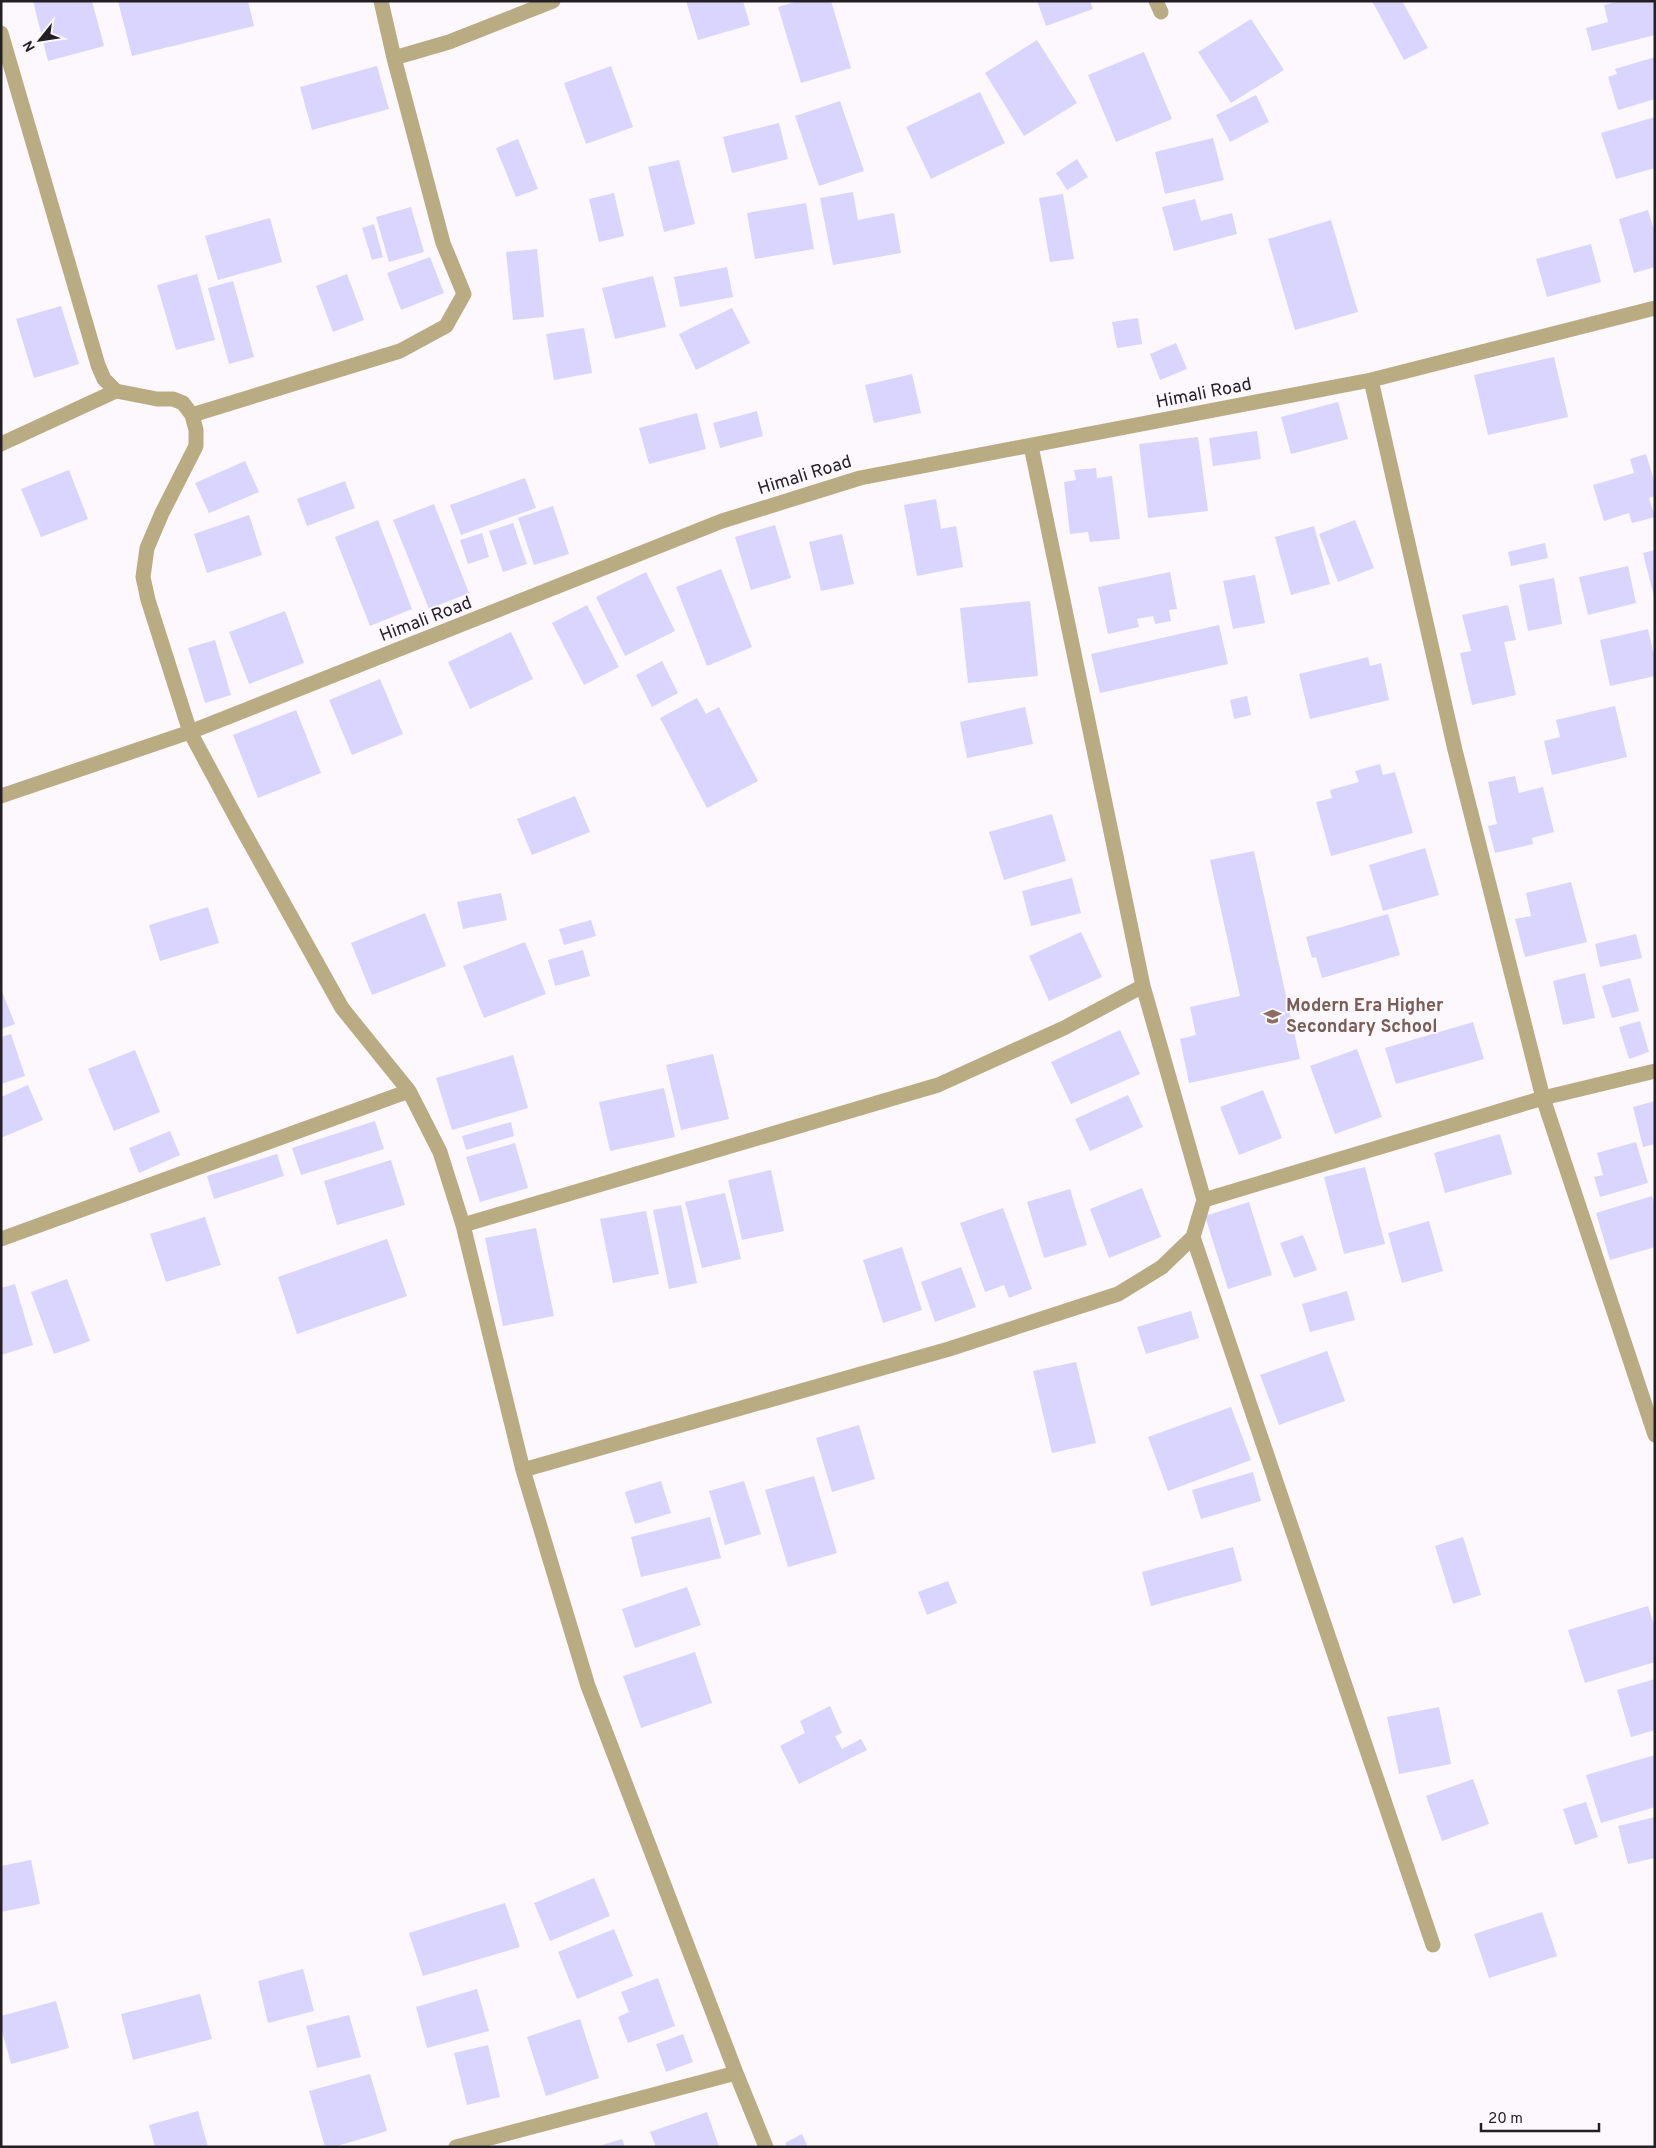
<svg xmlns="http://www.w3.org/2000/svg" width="1656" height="2148" viewBox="0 0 1656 2148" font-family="Overpass,sans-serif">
	<rect width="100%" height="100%" fill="#fdf8fd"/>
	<path fill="#d9d5ff" d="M33 1H92L104 46 48 61Z
		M118 1H248L254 26 132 56Z
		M686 1H743L750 25 698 40Z
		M798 1H831L851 68 801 83 778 7Z
		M1037 1H1090L1093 9 1046 26Z
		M1372 1H1402L1428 48 1404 60Z
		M1620 1H1655V35L1592 51 1586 28 1608 22 1604 5Z
		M1251 19 1284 70 1231 103 1198 52Z
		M1037 40 1077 103 1024 136 985 73Z
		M1144 52 1172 119 1116 142 1088 75Z
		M1655 57V99L1618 110 1608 77 1617 74 1615 69Z
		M377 66 389 109 312 130 300 87Z
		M611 66 633 127 586 144 564 83Z
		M980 92 1005 143 931 179 906 127Z
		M1256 95 1269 122 1230 142 1216 115Z
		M840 101 864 171 819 186 795 116Z
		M1655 117V168L1616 179 1601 133Z
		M779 123 788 159 732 173 723 137Z
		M1213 138 1224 180 1165 194 1155 152Z
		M518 139 538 189 516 197 496 148Z
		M1077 159 1088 177 1067 190 1056 173Z
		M679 160 695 224 664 232 648 167Z
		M853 192 858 220 894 213 901 253 833 265 820 198Z
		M614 193 624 236 599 242 589 199Z
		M1063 194 1074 259 1050 262 1039 198Z
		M1195 199 1201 221 1232 213 1237 234 1174 251 1162 207Z
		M806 203 814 249 755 259 747 213Z
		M411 207 424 252 389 262 376 217Z
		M1648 210 1655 233V267L1634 273 1619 219Z
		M270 218 282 262 218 280 205 236Z
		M1331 220 1358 312 1295 330 1268 239Z
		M374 224 383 257 372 260 362 228Z
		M1591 244 1601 282 1547 297 1536 259Z
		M537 249 544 317 513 320 506 252Z
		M430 257 444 293 401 310 387 273Z
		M727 267 733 297 680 307 674 277Z
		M197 274 215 340 176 350 157 285Z
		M347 274 364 320 333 332 316 286Z
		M653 276 666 327 615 339 602 288Z
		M233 281 254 357 229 364 208 288Z
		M61 306 79 364 34 378 16 319Z
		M732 308 750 343 696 370 679 334Z
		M1138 318 1142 344 1117 348 1112 322Z
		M584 328 592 373 554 380 546 334Z
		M1176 343 1187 369 1160 380 1150 354Z
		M1554 357 1568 417 1488 435 1474 375Z
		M912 374 921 413 874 423 865 385Z
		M1338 402 1348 439 1291 454 1281 417Z
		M757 411 763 436 720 448 713 423Z
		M697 413 706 449 649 464 639 428Z
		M1257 431 1261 459 1213 466 1209 438Z
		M1198 437 1208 511 1148 518 1139 444Z
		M1646 454 1655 484V496L1649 498 1655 517 1632 523 1629 513 1604 521 1593 485 1634 473 1630 459Z
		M245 461 259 492 209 513 195 483Z
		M1096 468 1097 478 1112 476 1120 539 1090 542 1088 532 1070 534 1064 482 1076 480 1074 470Z
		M69 470 88 519 41 537 21 489Z
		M525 478 536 508 461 535 450 505Z
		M345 481 355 508 307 526 297 499Z
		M936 499 941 529 956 526 963 567 917 576 904 505Z
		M434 504 469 593 429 609 393 520Z
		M553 506 569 554 534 565 518 518Z
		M249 515 262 555 207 573 194 534Z
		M378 520 412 609 370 626 335 537Z
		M1355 520 1374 568 1338 582 1319 534Z
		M513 523 527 564 503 572 489 531Z
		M775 525 791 578 751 590 735 537Z
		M1314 526 1330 584 1291 595 1275 537Z
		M482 533 489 557 468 564 460 540Z
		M842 534 854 584 821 591 809 542Z
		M1545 543 1548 558 1511 566 1508 552Z
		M1655 550V597H1654L1643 553Z
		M1628 566 1636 603 1588 615 1579 577Z
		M721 569 752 647 707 666 676 587Z
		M646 572 675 631 625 656 596 597Z
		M1170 572 1177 609 1169 610 1171 621 1155 624 1153 616 1137 619 1139 627 1108 634 1098 587Z
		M1255 575 1265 623 1233 629 1223 581Z
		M1554 578 1562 624 1528 631 1519 585Z
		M1030 601 1038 676 968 683 960 608Z
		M587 605 619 667 584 685 552 623Z
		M1508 605 1516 640 1504 642 1516 695 1472 705 1460 653 1471 651 1462 615Z
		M285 611 304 663 249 684 229 632Z
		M1219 625 1228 664 1100 693 1091 654Z
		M1648 629 1655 659V676L1610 686 1600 640Z
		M511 632 533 679 470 709 448 662Z
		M215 640 231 695 205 703 188 648Z
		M1368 657 1370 666 1381 663 1389 700 1310 719 1299 674Z
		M662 661 678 693 652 707 636 675Z
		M380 679 403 734 352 755 329 700Z
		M1247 696 1251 715 1234 719 1230 700Z
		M697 698 706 714 719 707 758 781 707 808 660 718Z
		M1615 706 1627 757 1552 775 1544 741 1560 737 1556 720Z
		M1025 707 1033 744 967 758 960 722Z
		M296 710 321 773 258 798 233 735Z
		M1380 764 1383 775 1395 772 1413 833 1331 856 1316 802 1332 798 1330 790 1359 782 1355 771Z
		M1515 776 1519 793 1543 787 1554 832 1532 838 1533 844 1495 853 1488 826 1497 824 1488 782Z
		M575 796 590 832 532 855 517 819Z
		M1052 814 1066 861 1004 880 989 832Z
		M1425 848 1439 895 1383 911 1369 865Z
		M1254 851 1300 1059 1189 1083 1180 1039 1196 1035 1190 1007 1240 996 1210 860Z
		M1072 878 1081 913 1031 926 1022 891Z
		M1571 882 1587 942 1525 957 1515 919 1531 916 1526 893Z
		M501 893 507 920 463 929 457 902Z
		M208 907 219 943 160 961 149 925Z
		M425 913 446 966 372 995 351 943Z
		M1388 914 1400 955 1322 978 1316 957 1312 958 1306 937Z
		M591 920 596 936 564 945 559 929Z
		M1081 932 1102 977 1049 1001 1029 956Z
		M1636 934 1642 958 1600 967 1595 944Z
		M525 942 546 994 484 1018 463 966Z
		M583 950 590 976 555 986 548 960Z
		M1585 973 1595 1018 1563 1025 1553 981Z
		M1630 978 1639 1011 1612 1018 1602 986Z
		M1 989 15 1024 1 1029Z
		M1640 1021 1649 1052 1629 1059 1619 1027Z
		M1473 1022 1484 1059 1396 1084 1385 1048Z
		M1120 1030 1140 1074 1071 1104 1051 1062Z
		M11 1034 25 1076 1 1084V1037Z
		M1357 1049 1382 1117 1335 1134 1310 1066Z
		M135 1050 160 1112 114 1131 88 1069Z
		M713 1054 729 1119 681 1130 666 1065Z
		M513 1055 528 1108 452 1130 436 1078Z
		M28 1085 43 1120 1 1138V1097Z
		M664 1088 675 1137 610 1151 599 1102Z
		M1263 1090 1282 1138 1239 1155 1220 1107Z
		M1128 1095 1143 1127 1090 1151 1075 1119Z
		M1655 1101V1144L1643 1147 1633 1107Z
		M375 1121 384 1149 301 1175 292 1148Z
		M511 1122 514 1136 466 1150 462 1136Z
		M170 1131 180 1155 139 1173 129 1148Z
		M1500 1134 1512 1174 1445 1193 1434 1153Z
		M1636 1142 1648 1183 1600 1197 1594 1177 1603 1175 1597 1153Z
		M515 1143 528 1188 480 1202 466 1157Z
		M277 1154 284 1176 214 1199 207 1176Z
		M391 1160 405 1205 337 1225 324 1181Z
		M1365 1167 1385 1244 1344 1254 1324 1177Z
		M771 1170 784 1231 742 1240 728 1180Z
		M1142 1188 1161 1237 1109 1258 1090 1209Z
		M1070 1189 1087 1245 1044 1258 1027 1202Z
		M725 1193 741 1259 702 1268 685 1202Z
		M1652 1196 1655 1206V1247L1610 1260 1596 1213Z
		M1249 1202 1272 1275 1228 1289 1205 1216Z
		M681 1205 697 1283 669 1289 653 1210Z
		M1003 1208 1032 1289 1009 1298 1004 1285 985 1292 960 1223Z
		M646 1211 659 1274 613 1283 600 1219Z
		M205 1217 221 1265 166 1282 150 1234Z
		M1429 1221 1443 1271 1402 1283 1388 1233Z
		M536 1228 554 1316 503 1326 485 1238Z
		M1303 1235 1317 1270 1294 1278 1280 1243Z
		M387 1239 407 1296 297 1334 278 1277Z
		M902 1247 922 1310 883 1323 863 1260Z
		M961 1267 976 1307 935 1322 921 1282Z
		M67 1279 90 1341 54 1354 31 1292Z
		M15 1284 33 1345 1 1355V1288Z
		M1347 1291 1355 1320 1310 1332 1302 1304Z
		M1191 1311 1199 1338 1146 1354 1137 1327Z
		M1327 1351 1345 1401 1279 1425 1260 1375Z
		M1076 1362 1096 1443 1052 1453 1033 1371Z
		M1231 1407 1251 1460 1168 1491 1148 1437Z
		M859 1425 875 1479 832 1492 816 1438Z
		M1253 1472 1261 1501 1201 1519 1192 1490Z
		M814 1476 837 1553 788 1567 765 1490Z
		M661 1481 671 1513 635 1524 625 1492Z
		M744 1481 761 1534 725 1545 709 1491Z
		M710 1517 721 1558 641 1577 631 1537Z
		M1463 1537 1481 1595 1453 1604 1435 1546Z
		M1233 1547 1242 1581 1151 1606 1142 1572Z
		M948 1581 957 1603 927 1615 918 1592Z
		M687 1587 701 1625 635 1648 622 1609Z
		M1648 1606 1655 1628V1662L1585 1683 1568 1630Z
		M695 1652 712 1703 641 1728 623 1676Z
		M1655 1679V1730L1631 1737 1617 1690Z
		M830 1706 842 1733 835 1736 842 1749 861 1739 867 1750 799 1784 780 1746 805 1733 800 1721Z
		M1439 1707 1451 1764 1399 1774 1387 1717Z
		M1655 1755V1807L1601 1823 1586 1775Z
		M1473 1779 1489 1824 1442 1841 1426 1796Z
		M1586 1802 1598 1837 1575 1845 1563 1809Z
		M1655 1817V1858L1628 1864 1618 1826Z
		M31 1860 40 1904 1 1912V1866Z
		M594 1878 610 1916 550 1941 534 1903Z
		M505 1903 520 1947 423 1976 409 1933Z
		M1542 1912 1557 1956 1489 1978 1474 1934Z
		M614 1929 633 1976 577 1999 558 1952Z
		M303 1969 314 2011 268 2023 258 1981Z
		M658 1978 675 2026 628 2043 618 2017 629 2012 621 1992Z
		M477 1989 489 2031 427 2048 416 2007Z
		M200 1994 212 2039 133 2060 121 2014Z
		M56 2001 69 2048 11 2064 1 2027V2016Z
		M349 2015 361 2057 317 2068 306 2026Z
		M580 2019 599 2078 546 2096 527 2037Z
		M683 2034 693 2062 666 2072 656 2044Z
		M488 2045 500 2097 467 2105 454 2053Z
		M370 2074 387 2131 334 2147H325L309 2091Z
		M198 2111 208 2147H155L149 2125Z
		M707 2112 719 2147H656L650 2132Z
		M802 2134 808 2147H787L785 2143Z
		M622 2139 625 2147H599V2146Z"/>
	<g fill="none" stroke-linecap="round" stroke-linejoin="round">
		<path stroke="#baac82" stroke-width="15" d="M381 1 394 58 449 42 553 1
			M1156 1 1161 12
			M1 33 98 365 104 379 116 391 157 399H173L183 403 192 415 196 430V446L162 513 147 548 143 577 148 600 190 732 240 825 342 1008 409 1091 440 1152 463 1225 523 1470 588 1686 736 2073 766 2147
			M1371 380 1455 750 1543 1098 1655 1435
			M192 415 400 351 446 326 464 294 443 243 394 58
			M1 444 116 391
			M1 796 190 732 722 521 860 478 1371 380 1655 308
			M1204 1200 1543 1098 1655 1071
			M463 1225 938 1085 1064 1028 1143 986
			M1193 1237 1433 1945
			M1 1239 409 1091
			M523 1470 949 1349 1118 1294 1162 1267 1193 1237 1204 1200 1143 986 1031 446
			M456 2147 736 2073"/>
	</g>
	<defs>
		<symbol id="school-bare" viewBox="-9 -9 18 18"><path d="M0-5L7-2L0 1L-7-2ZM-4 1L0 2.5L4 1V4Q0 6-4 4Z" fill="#8d6e63" stroke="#fdf8fd" stroke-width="2.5" paint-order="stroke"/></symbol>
	</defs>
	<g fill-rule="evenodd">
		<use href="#school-bare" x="1260" y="1004" width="25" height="25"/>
	</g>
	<g text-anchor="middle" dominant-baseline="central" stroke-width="4" stroke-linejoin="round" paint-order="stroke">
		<g font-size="18" fill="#241f24" stroke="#fdf8fd">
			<text transform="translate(1204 394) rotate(-11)">Himali Road</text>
			<text transform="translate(805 476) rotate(-17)">Himali Road</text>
			<text transform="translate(426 620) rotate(-21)">Himali Road</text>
		</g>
		<g font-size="18" font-weight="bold" fill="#785e54" stroke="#fdf8fd" text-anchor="start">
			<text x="1286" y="1006">Modern Era Higher<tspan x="1286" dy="21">Secondary School</tspan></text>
		</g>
	</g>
	<rect width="1656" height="2148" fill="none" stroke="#241f24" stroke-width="5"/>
	<g transform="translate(40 40) rotate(240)" stroke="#fdf8fd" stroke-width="4" paint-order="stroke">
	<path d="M0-4L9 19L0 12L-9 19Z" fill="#241f24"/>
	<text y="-8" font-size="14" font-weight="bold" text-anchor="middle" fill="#241f24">N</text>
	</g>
	<path d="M1481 2123v8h118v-8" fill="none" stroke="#241f24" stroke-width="2.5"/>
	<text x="1488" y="2123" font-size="15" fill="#241f24" stroke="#fdf8fd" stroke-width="4" paint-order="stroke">20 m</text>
</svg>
